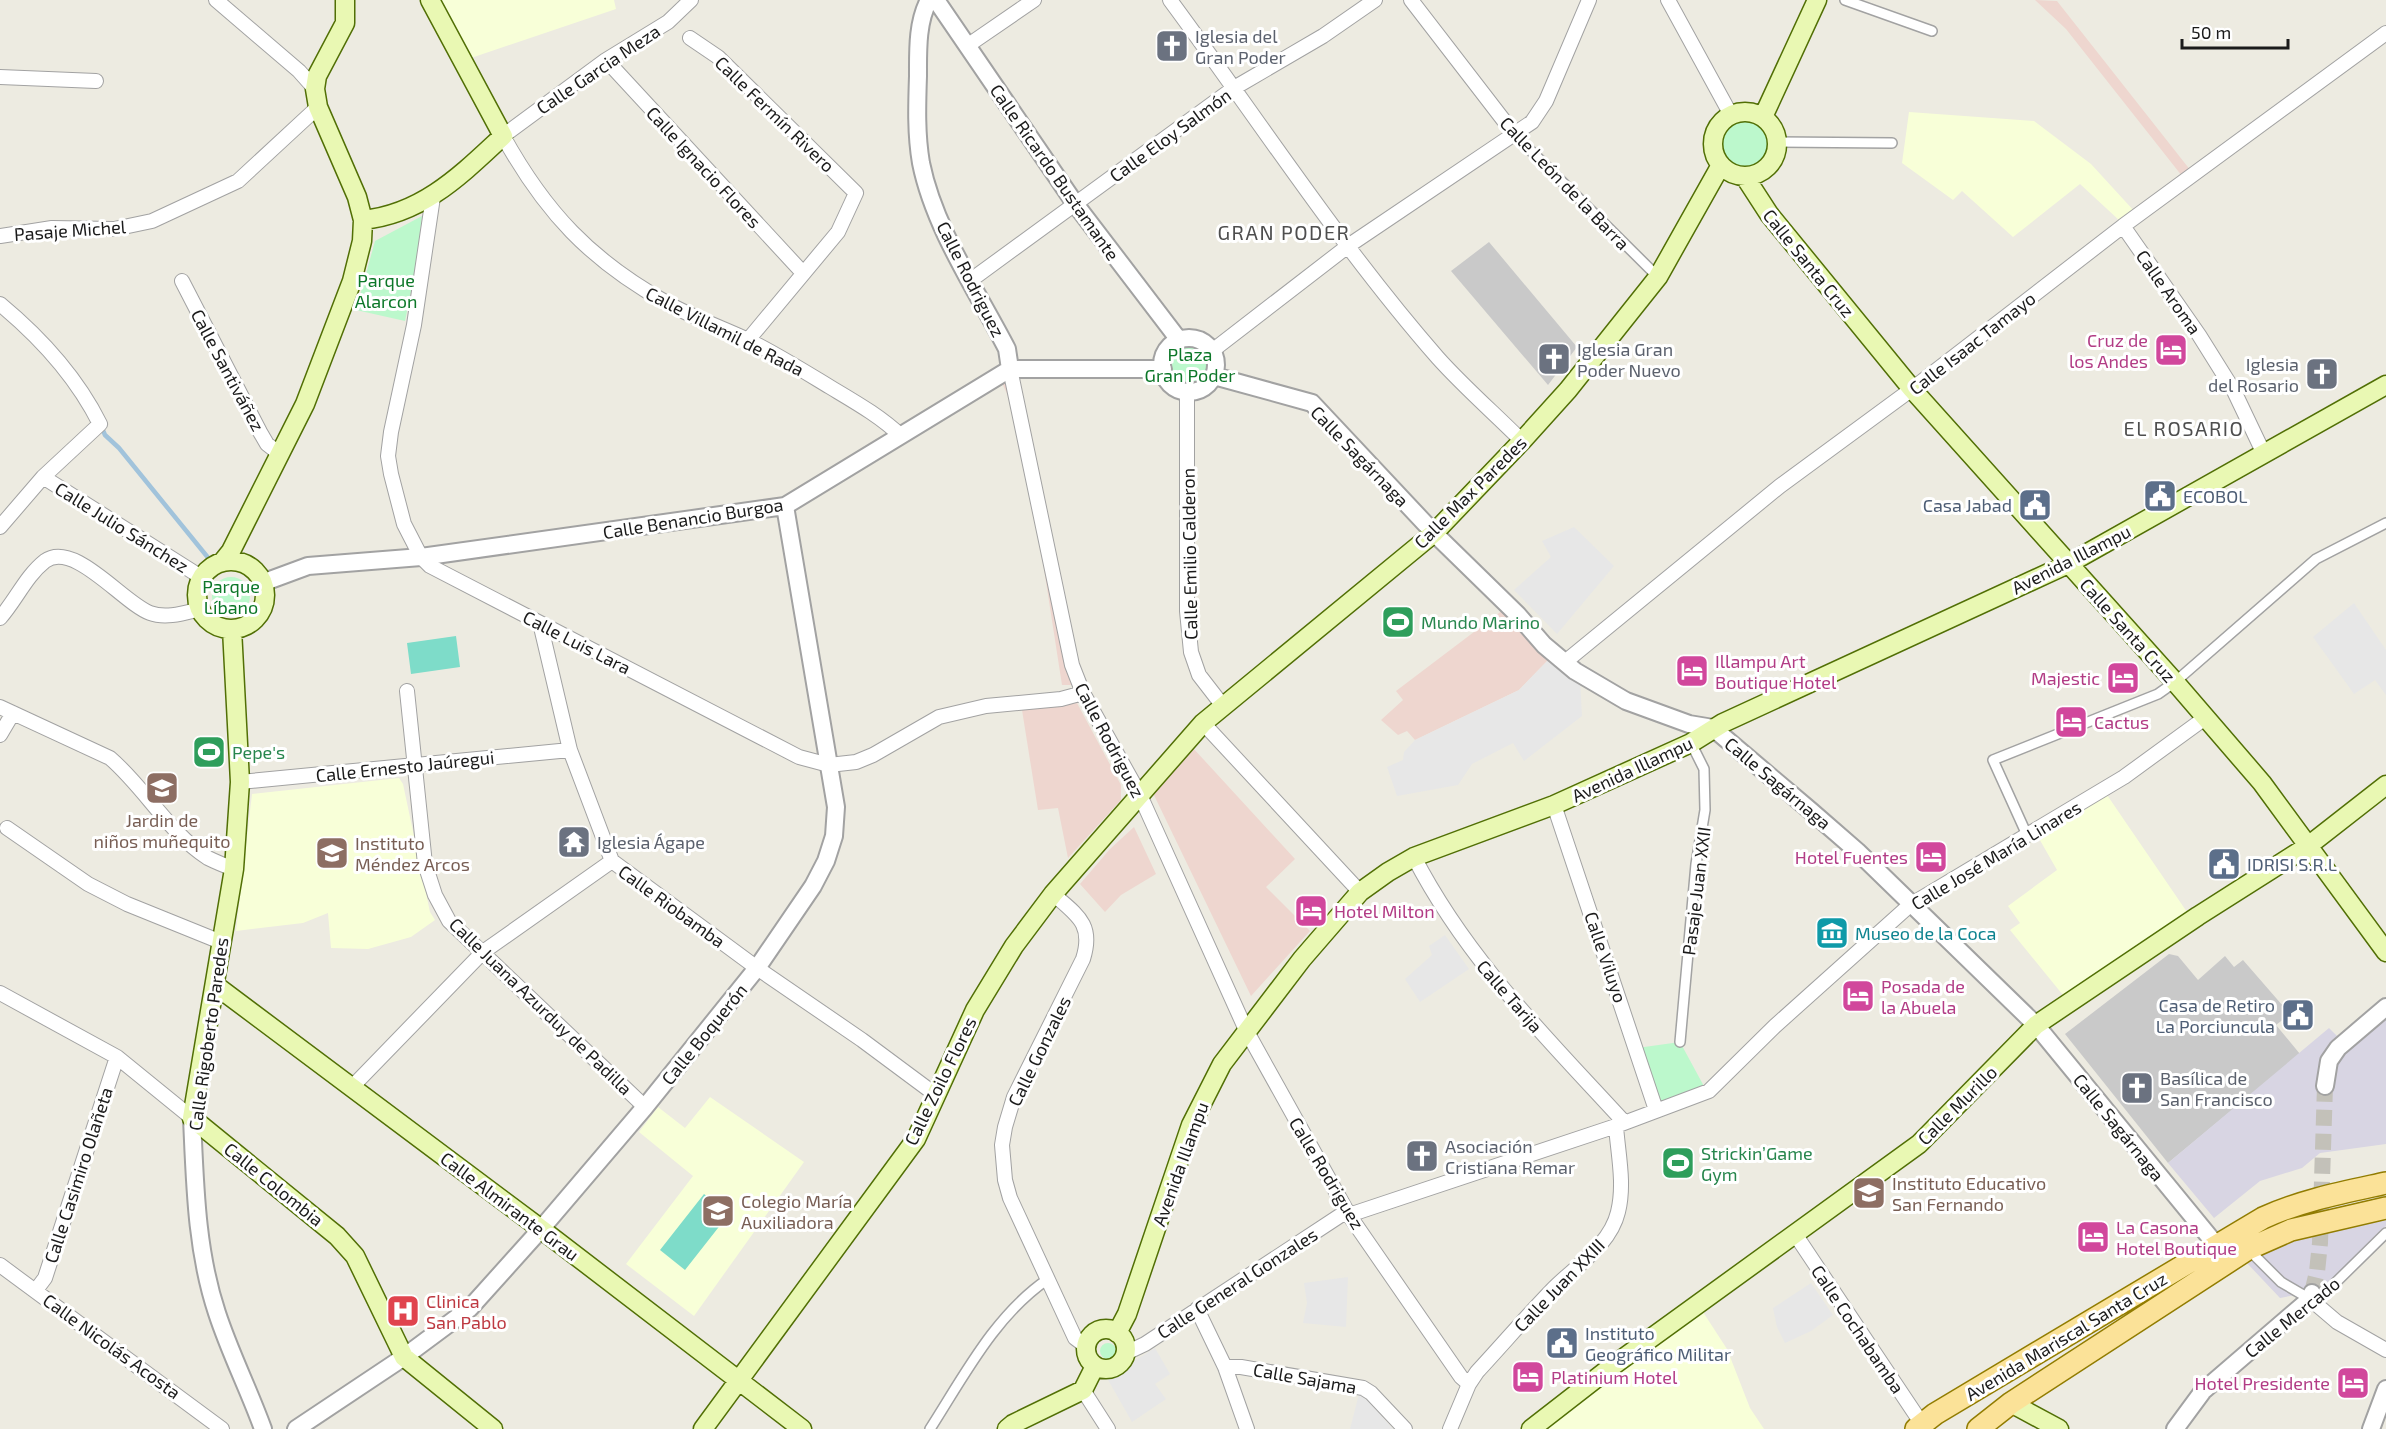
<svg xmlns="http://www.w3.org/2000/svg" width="2386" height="1429" viewBox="0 0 2386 1429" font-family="'Exo 2',sans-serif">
	<rect width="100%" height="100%" fill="#edebe1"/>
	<path fill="#eed6cf" d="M2035 0 2057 1 2191 171 2182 176 2066 29Z
		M1013 378 1042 497 1067 673 1072 685H1062L1033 498 1014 409 1002 383Z
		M1503 610 1550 658 1519 690 1415 740 1407 731 1398 735 1381 720 1403 700 1396 691Z
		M1077 703 1121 785V800L1068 858 1058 808 1038 810 1022 710Z
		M1193 748 1295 859 1266 887 1310 931 1251 996 1152 791Z
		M1134 827 1156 874 1121 895 1105 912 1080 884 1110 849Z"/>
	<path fill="#f8ffd8" d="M440 0H614L616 9 471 58Z
		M1909 112 2034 121 2091 164 2135 212 2120 221 2080 184 2013 237 1962 191 1953 200 1902 163Z
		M399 778 403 784 430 912 435 920 411 937 368 949 331 948 328 913 303 923 236 931 252 794Z
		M2105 792 2187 912 2067 1000 2010 930 2020 923 2008 906 2057 870 2037 835Z
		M710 1097 804 1162 694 1316 626 1264 693 1176 639 1132 658 1107 685 1128Z
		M1703 1312 1727 1349 1750 1408 1764 1429H1549L1546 1425Z"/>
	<path fill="#c9c9c9" d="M1489 242 1577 347 1548 385 1451 271Z
		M2169 954 2178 956 2198 980 2225 956 2234 967 2243 960 2290 1014 2276 1025 2300 1054 2168 1163 2065 1034Z"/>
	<path fill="#bcf8cc" d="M1722 145a24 24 0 1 1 48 0a24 24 0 1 1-48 0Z
		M422 216 416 268 405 321 356 310 375 241Z
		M1171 365a19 19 0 1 1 38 0a19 19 0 1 1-38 0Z
		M212 596a19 19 0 1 1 38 0a19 19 0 1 1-38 0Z
		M1680 1042 1706 1090 1674 1103 1653 1101 1637 1048Z
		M1100 1351a8 8 0 1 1 16 0a8 8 0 1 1-16 0Z"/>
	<path fill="#7edcc9" d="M456 636 460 667 411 674 407 643Z
		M704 1194 729 1214 685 1270 660 1250Z"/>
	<path fill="#e7e7e7" d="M1574 527 1614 566 1557 634 1514 590 1551 557 1542 541Z
		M2354 603 2386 650V695L2375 680 2354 694 2313 637Z
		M1550 658 1580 679 1582 716 1524 761 1513 743 1472 764 1458 785 1397 796 1387 767 1403 760 1404 752 1415 740 1519 690Z
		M1445 935 1469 969 1420 1002 1405 979 1432 955 1429 946Z
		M1348 1277 1346 1327 1303 1323 1307 1303 1304 1283Z
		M1811 1283 1833 1315 1811 1331 1785 1343 1777 1327 1773 1308Z
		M1155 1348 1170 1374 1155 1384 1166 1399 1132 1422 1107 1378Z
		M1359 1394 1369 1402 1393 1429H1350Z"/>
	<path fill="#d8d5e3" d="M2386 1017V1144L2320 1153 2302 1168 2260 1181 2214 1218 2168 1163 2329 1028 2337 1036 2329 1044 2321 1057 2317 1086 2335 1068 2345 1053Z
		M2386 1219V1226L2333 1280 2320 1290 2280 1298 2245 1261 2275 1242 2342 1225Z"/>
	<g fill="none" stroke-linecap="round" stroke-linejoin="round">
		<path stroke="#a1c3db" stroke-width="4.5" d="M101 426 105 435 119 448 214 565"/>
		<path stroke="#c3c1b9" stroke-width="16" stroke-dasharray="16 8" stroke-linecap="butt" d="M2312 1293 2317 1272 2320 1243 2325 1086"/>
		<defs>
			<path id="pedestrian" d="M1845 0 1932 31
				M1515 135 1658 277
				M1777 142 1892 143
				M2027 835 1993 760 2158 694 2175 682 2316 559 2386 523
				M1680 1042 1696 864 1705 810 1704 769 1691 743
				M2249 1250 2281 1282 2310 1299 2325 1293 2386 1233
				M930 1429C964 1376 995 1315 1048 1279"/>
			<path id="minor" d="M216 0 299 71 315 89
				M691 0 668 22 606 60 503 136C545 212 590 260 667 303 692 317 720 327 746 339 775 353 802 370 830 387 855 402 880 416 901 436
				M1170 0C1258 119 1340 246 1438 358 1464 387 1494 413 1522 441
				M1411 0 1515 135
				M1668 0 1731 115
				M690 38 718 57 856 193 838 232 748 340
				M967 46 1034 0
				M606 60 803 273
				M0 77 96 81
				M433 197 414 325 391 432 388 456 391 474 404 524 421 557 430 566 799 757 829 765 856 762 873 755 939 717 986 706 1061 699 1083 693
				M2123 226 2199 335 2234 391 2264 454
				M0 236 52 228 114 229 152 221 238 181 318 107
				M971 280 1234 88 1323 36 1375 0
				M182 281 260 432 267 444 281 455
				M0 304C41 338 76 376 100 424L43 477 0 527
				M1212 351 1348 246 1532 122 1546 101 1589 0
				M1010 369 1072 665 1083 693 1140 795 1246 1030 1349 1215 1461 1377 1469 1384
				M1187 392V611L1191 652 1199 675 1223 706
				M43 477 201 577
				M0 618C16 600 26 576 45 561 74 540 123 603 150 613 166 619 184 613 200 609
				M540 623 570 750 612 861 757 968 862 1040 936 1095
				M1565 662 1780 486 1912 389 2123 226 2386 33
				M407 691 425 864 435 895 449 921 645 1107
				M0 707 110 758C145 788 169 833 208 858 216 862 226 866 234 869
				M1203 723 1360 892
				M0 735 13 713
				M240 782 570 750
				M1554 805 1656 1110
				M7 828 88 884 127 904 221 942
				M1414 857C1467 960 1547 1038 1624 1122
				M1053 894C1077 915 1094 924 1083 959L1014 1097 1005 1127 1002 1145 1005 1180 1010 1198 1075 1338 1087 1347
				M0 993 117 1057 192 1118
				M352 1087 483 952 612 861
				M1795 1234 1922 1424
				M0 1265 222 1429
				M36 1290 45 1278 117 1057
				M2310 1299 2337 1322 2386 1350
				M1197 1309 1225 1367 1247 1429
				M1126 1353 1145 1344 1341 1215H1349L1616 1126 1709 1091 1775 1026 1910 905 2124 777 2205 718
				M1225 1367H1241L1363 1388 1371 1393 1405 1429
				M1083 1390 1108 1429
				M1450 1429 1469 1384 1477 1372C1502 1345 1526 1317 1551 1291 1574 1267 1610 1246 1618 1212 1625 1184 1618 1154 1616 1126"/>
			<path id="tertiary" d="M929 0C917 22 918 51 918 76 917 105 916 134 921 163 934 228 977 291 1007 349L1010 369
				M936 0 1076 205 1179 340
				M1162 365a27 27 0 1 1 54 0a27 27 0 1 1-54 0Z
				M1214 376 1312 403 1434 533 1518 615 1544 645 1575 671 1626 701 1689 724 1713 728 1811 811 1857 851 2036 1025 2217 1246
				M262 583 308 566 421 557 785 506 1010 369H1163
				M2325 1086 2329 1061 2338 1048 2386 1007
				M192 1118C195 1184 196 1250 217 1313 230 1353 249 1390 263 1429
				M296 1429 404 1357 470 1308 541 1229 645 1107 757 968 813 886 826 861 834 836 836 807 785 506
				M2175 1429 2203 1391 2310 1299 2312 1293
				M2371 1429 2386 1389"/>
			<path id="secondary" d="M1713 144a32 32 0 1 1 64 0a32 32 0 1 1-64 0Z
				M1763 117 1817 0
				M1745 177 1769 214 1912 389 2175 682 2262 783 2386 952
				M363 220C423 214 462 174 503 136L430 0
				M223 561 231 551 305 404 352 281 362 241 363 220 357 197 318 107 315 89 317 76 345 23V0
				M197 595a34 34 0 1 1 68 0a34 34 0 1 1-68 0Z
				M232 629 240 782 234 869 192 1118 337 1236 355 1256 404 1357 493 1429
				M215 985 541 1229 802 1429
				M1086 1349a20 20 0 1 1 40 0a20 20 0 1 1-40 0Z
				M1117 1333 1127 1314 1191 1125 1222 1064 1302 959 1360 892 1388 872 1414 857 1554 805 1691 743 1723 723 2068 564 2386 385
				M2011 1403 2059 1429
				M703 1429 916 1139 975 1010 1014 946 1053 894 1203 723 1434 533 1522 441 1568 390 1658 277 1721 165
				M1007 1429 1013 1424 1083 1390 1095 1366
				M1531 1429 1607 1370 1919 1144 2036 1025 2198 916 2308 846 2386 785"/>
			<path id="primary" d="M1916 1429 1935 1414 2263 1218C2302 1200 2345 1192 2386 1183
				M1978 1429 2011 1403 2248 1249 2291 1230 2386 1208"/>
		</defs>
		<use href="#pedestrian" stroke="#a2a2a2" stroke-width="12"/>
		<use href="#minor" stroke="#a2a2a2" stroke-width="16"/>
		<use href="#tertiary" stroke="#a2a2a2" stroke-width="20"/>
		<use href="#secondary" stroke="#516f05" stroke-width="21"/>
		<use href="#primary" stroke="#917c01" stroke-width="24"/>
		<use href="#pedestrian" stroke="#fff" stroke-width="9"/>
		<use href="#minor" stroke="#fff" stroke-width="14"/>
		<use href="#tertiary" stroke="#fff" stroke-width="16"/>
		<use href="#secondary" stroke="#e9f8b3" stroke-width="18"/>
		<use href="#primary" stroke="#fbe298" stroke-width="21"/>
	</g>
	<defs>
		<symbol id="church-square" viewBox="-11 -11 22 22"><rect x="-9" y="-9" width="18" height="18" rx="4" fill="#6b7280" stroke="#fff"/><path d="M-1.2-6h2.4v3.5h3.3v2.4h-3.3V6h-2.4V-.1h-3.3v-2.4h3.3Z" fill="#fff"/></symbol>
		<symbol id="hotel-square" viewBox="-11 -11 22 22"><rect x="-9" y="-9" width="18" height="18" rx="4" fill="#d1479c" stroke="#fff"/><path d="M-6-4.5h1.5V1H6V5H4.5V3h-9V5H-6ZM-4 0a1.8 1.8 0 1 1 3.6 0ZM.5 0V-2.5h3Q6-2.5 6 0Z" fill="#fff"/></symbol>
		<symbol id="civic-square" viewBox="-11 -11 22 22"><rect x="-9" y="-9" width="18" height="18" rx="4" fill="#5c6f8a" stroke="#fff"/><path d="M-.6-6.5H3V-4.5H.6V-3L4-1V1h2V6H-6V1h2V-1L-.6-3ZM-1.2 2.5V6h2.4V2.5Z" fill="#fff"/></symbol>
		<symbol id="stadium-square" viewBox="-11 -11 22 22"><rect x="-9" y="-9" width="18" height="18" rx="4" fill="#2e9e5b" stroke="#fff"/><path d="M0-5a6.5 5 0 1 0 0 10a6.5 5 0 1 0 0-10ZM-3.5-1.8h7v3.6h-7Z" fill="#fff"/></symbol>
		<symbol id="school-square" viewBox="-11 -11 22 22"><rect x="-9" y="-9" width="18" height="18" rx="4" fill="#8d6e63" stroke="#fff"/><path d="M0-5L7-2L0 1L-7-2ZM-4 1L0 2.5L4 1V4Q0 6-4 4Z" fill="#fff"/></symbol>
		<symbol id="temple-square" viewBox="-11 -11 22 22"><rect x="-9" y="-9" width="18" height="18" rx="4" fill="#6b7280" stroke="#fff"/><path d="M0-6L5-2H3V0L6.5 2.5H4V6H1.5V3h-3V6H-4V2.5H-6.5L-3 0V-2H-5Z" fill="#fff"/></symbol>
		<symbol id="university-square" viewBox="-11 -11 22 22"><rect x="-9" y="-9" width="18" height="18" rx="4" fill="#8d6e63" stroke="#fff"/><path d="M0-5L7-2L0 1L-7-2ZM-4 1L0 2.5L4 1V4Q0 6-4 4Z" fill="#fff"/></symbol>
		<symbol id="museum-square" viewBox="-11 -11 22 22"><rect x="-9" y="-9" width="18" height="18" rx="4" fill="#0f9aa8" stroke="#fff"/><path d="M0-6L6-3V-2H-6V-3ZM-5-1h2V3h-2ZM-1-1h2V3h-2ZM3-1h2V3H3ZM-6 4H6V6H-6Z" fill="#fff"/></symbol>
		<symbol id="hospital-square" viewBox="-11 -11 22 22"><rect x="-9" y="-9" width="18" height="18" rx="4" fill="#e0444e" stroke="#fff"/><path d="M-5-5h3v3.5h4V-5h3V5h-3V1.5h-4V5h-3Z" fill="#fff"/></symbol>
	</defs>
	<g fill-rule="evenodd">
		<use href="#church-square" x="1153" y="27" width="38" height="38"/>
		<use href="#hotel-square" x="2152" y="331" width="38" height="38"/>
		<use href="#church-square" x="1535" y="340" width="38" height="38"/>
		<use href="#church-square" x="2303" y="355" width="38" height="38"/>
		<use href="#civic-square" x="2141" y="477" width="38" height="38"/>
		<use href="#civic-square" x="2016" y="486" width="38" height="38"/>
		<use href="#stadium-square" x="1379" y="603" width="38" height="38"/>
		<use href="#hotel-square" x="1673" y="652" width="38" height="38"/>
		<use href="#hotel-square" x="2104" y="659" width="38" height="38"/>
		<use href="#hotel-square" x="2052" y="703" width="38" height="38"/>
		<use href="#stadium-square" x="190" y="733" width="38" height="38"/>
		<use href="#school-square" x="143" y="769" width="38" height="38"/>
		<use href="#temple-square" x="555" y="823" width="38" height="38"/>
		<use href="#university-square" x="313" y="834" width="38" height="38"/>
		<use href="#hotel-square" x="1912" y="838" width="38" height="38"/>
		<use href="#civic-square" x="2205" y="845" width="38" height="38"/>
		<use href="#hotel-square" x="1292" y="892" width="38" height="38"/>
		<use href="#museum-square" x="1813" y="914" width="38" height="38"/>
		<use href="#hotel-square" x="1839" y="977" width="38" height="38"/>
		<use href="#civic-square" x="2279" y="996" width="38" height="38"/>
		<use href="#church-square" x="2118" y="1069" width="38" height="38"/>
		<use href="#church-square" x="1403" y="1137" width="38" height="38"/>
		<use href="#stadium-square" x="1659" y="1144" width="38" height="38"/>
		<use href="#school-square" x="1850" y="1174" width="38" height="38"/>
		<use href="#school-square" x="699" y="1192" width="38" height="38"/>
		<use href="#hotel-square" x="2074" y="1218" width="38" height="38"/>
		<use href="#hospital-square" x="384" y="1292" width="38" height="38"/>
		<use href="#civic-square" x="1543" y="1324" width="38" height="38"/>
		<use href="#hotel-square" x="1509" y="1358" width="38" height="38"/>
		<use href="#hotel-square" x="2334" y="1364" width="38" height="38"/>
	</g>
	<g text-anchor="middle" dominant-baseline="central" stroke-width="6" stroke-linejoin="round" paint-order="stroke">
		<g font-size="18" fill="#5b616d" stroke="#fff" text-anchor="start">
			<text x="1195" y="36">Iglesia del<tspan x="1195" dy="21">Gran Poder</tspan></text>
			<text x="1577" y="349">Iglesia Gran<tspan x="1577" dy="21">Poder Nuevo</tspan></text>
			<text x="2299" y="364" text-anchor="end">Iglesia<tspan x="2299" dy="21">del Rosario</tspan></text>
			<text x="597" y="842">Iglesia Ágape</text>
			<text x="2160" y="1078">Basílica de<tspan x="2160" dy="21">San Francisco</tspan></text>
			<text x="1445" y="1146">Asociación<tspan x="1445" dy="21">Cristiana Remar</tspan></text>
		</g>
		<g font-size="18" fill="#1b1b1b" stroke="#fff">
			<text transform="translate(598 69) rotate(-34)">Calle Garcia Meza</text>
			<text transform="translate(775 114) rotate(44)">Calle Fermín Rivero</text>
			<text transform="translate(1170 135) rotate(-36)">Calle Eloy Salmón</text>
			<text transform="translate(704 167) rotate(47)">Calle Ignacio Flores</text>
			<text transform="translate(1055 172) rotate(55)">Calle Ricardo Bustamante</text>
			<text transform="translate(1565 183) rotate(46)">Calle León de la Barra</text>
			<text transform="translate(70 230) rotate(-4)">Pasaje Michel</text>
			<text transform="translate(1809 263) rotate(51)">Calle Santa Cruz</text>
			<text transform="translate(971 279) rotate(63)">Calle Rodriguez</text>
			<text transform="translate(2169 292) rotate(55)">Calle Aroma</text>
			<text transform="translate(725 331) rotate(27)">Calle Villamil de Rada</text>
			<text transform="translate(1972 343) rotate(-38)">Calle Isaac Tamayo</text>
			<text transform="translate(228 370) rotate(62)">Calle Santiváñez</text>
			<text transform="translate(1360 456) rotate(46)">Calle Sagárnaga</text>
			<text transform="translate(1470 492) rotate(-45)">Calle Max Paredes</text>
			<text transform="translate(693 518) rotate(-9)">Calle Benancio Burgoa</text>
			<text transform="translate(122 527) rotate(32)">Calle Julio Sánchez</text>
			<text transform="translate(1189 554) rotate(-91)">Calle Emilio Calderon</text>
			<text transform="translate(2071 559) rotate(-27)">Avenida Illampu</text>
			<text transform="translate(2128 630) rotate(48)">Calle Santa Cruz</text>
			<text transform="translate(577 642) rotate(27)">Calle Luis Lara</text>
			<text transform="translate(1110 740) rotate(62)">Calle Rodriguez</text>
			<text transform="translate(405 766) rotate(-6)">Calle Ernesto Jaúregui</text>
			<text transform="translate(1632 769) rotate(-25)">Avenida Illampu</text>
			<text transform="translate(1778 783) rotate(40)">Calle Sagárnaga</text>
			<text transform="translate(1996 855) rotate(-31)">Calle José María Linares</text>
			<text transform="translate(1696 891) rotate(-83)">Pasaje Juan XXII</text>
			<text transform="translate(672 906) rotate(36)">Calle Riobamba</text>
			<text transform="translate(1606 957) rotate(71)">Calle Viluyo</text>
			<text transform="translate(1510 996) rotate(49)">Calle Tarija</text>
			<text transform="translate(541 1006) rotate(44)">Calle Juana Azurduy de Padilla</text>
			<text transform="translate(208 1034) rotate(-82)">Calle Rigoberto Paredes</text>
			<text transform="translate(704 1034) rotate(-51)">Calle Boquerón</text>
			<text transform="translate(1039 1051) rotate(-64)">Calle Gonzales</text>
			<text transform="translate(940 1081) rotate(-64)">Calle Zoilo Flores</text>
			<text transform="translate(1957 1105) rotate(-45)">Calle Murillo</text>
			<text transform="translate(2119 1127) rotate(51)">Calle Sagárnaga</text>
			<text transform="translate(1180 1164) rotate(-70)">Avenida Illampu</text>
			<text transform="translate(1327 1173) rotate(59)">Calle Rodriguez</text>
			<text transform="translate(78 1175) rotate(-72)">Calle Casimiro Olañeta</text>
			<text transform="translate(274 1184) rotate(39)">Calle Colombia</text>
			<text transform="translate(510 1206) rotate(37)">Calle Almirante Grau</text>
			<text transform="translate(1237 1283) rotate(-33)">Calle General Gonzales</text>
			<text transform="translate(1559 1285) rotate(-46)">Calle Juan XXIII</text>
			<text transform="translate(2292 1317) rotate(-39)">Calle Mercado</text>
			<text transform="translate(1858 1329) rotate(56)">Calle Cochabamba</text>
			<text transform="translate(2066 1336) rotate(-31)">Avenida Mariscal Santa Cruz</text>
			<text transform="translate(112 1346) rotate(36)">Calle Nicolás Acosta</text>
			<text transform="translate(1305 1378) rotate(10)">Calle Sajama</text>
		</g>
		<g font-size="18" fill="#0c7728" stroke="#fff">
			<text x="386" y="280">Parque<tspan x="386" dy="21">Alarcon</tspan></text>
			<text x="1190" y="354">Plaza<tspan x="1190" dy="21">Gran Poder</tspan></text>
			<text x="231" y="586">Parque<tspan x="231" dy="21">Líbano</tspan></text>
		</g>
		<g font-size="18" fill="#b23c85" stroke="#fff" text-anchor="start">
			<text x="2148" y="340" text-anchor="end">Cruz de<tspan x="2148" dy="21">los Andes</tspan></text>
			<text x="1715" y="661">Illampu Art<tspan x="1715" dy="21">Boutique Hotel</tspan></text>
			<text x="2100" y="678" text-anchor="end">Majestic</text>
			<text x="2094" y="722">Cactus</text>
			<text x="1908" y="857" text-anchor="end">Hotel Fuentes</text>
			<text x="1334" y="911">Hotel Milton</text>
			<text x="1881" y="986">Posada de<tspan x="1881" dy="21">la Abuela</tspan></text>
			<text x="2116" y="1227">La Casona<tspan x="2116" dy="21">Hotel Boutique</tspan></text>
			<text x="1551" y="1377">Platinium Hotel</text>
			<text x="2330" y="1383" text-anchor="end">Hotel Presidente</text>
		</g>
		<g font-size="18" fill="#4e5e75" stroke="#fff" text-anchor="start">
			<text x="2183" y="496">ECOBOL</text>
			<text x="2012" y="505" text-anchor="end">Casa Jabad</text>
			<text x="2247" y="864">IDRISI S.R.L</text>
			<text x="2275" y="1005" text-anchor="end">Casa de Retiro<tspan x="2275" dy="21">La Porciuncula</tspan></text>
			<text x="1585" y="1333">Instituto<tspan x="1585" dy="21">Geográfico Militar</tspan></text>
		</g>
		<g font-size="18" fill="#27864d" stroke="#fff" text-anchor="start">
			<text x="1421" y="622">Mundo Marino</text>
			<text x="232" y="752">Pepe's</text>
			<text x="1701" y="1153">Strickin’Game<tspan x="1701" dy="21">Gym</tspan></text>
		</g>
		<g font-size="18" fill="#785e54" stroke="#fff" text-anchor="start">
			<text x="162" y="820" text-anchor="middle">Jardin de<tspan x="162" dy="21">niños muñequito</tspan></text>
			<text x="355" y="843">Instituto<tspan x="355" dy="21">Méndez Arcos</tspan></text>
			<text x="1892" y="1183">Instituto Educativo<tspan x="1892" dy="21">San Fernando</tspan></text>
			<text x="741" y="1201">Colegio María<tspan x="741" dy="21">Auxiliadora</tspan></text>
		</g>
		<g font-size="18" fill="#0d838f" stroke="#fff" text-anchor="start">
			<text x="1855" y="933">Museo de la Coca</text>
		</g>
		<g font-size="18" fill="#be3a42" stroke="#fff" text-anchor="start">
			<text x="426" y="1301">Clinica<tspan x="426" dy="21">San Pablo</tspan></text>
		</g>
		<g font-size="20" letter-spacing="1.5" fill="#4e4e4e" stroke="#fff">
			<text x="1284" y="232">GRAN PODER</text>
			<text x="2184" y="428">EL ROSARIO</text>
		</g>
	</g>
	<path d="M2182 39v9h106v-9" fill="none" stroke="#1b1b1b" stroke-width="3"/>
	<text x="2191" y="39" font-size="18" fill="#1b1b1b" stroke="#ffffff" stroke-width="4.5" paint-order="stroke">50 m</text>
</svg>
